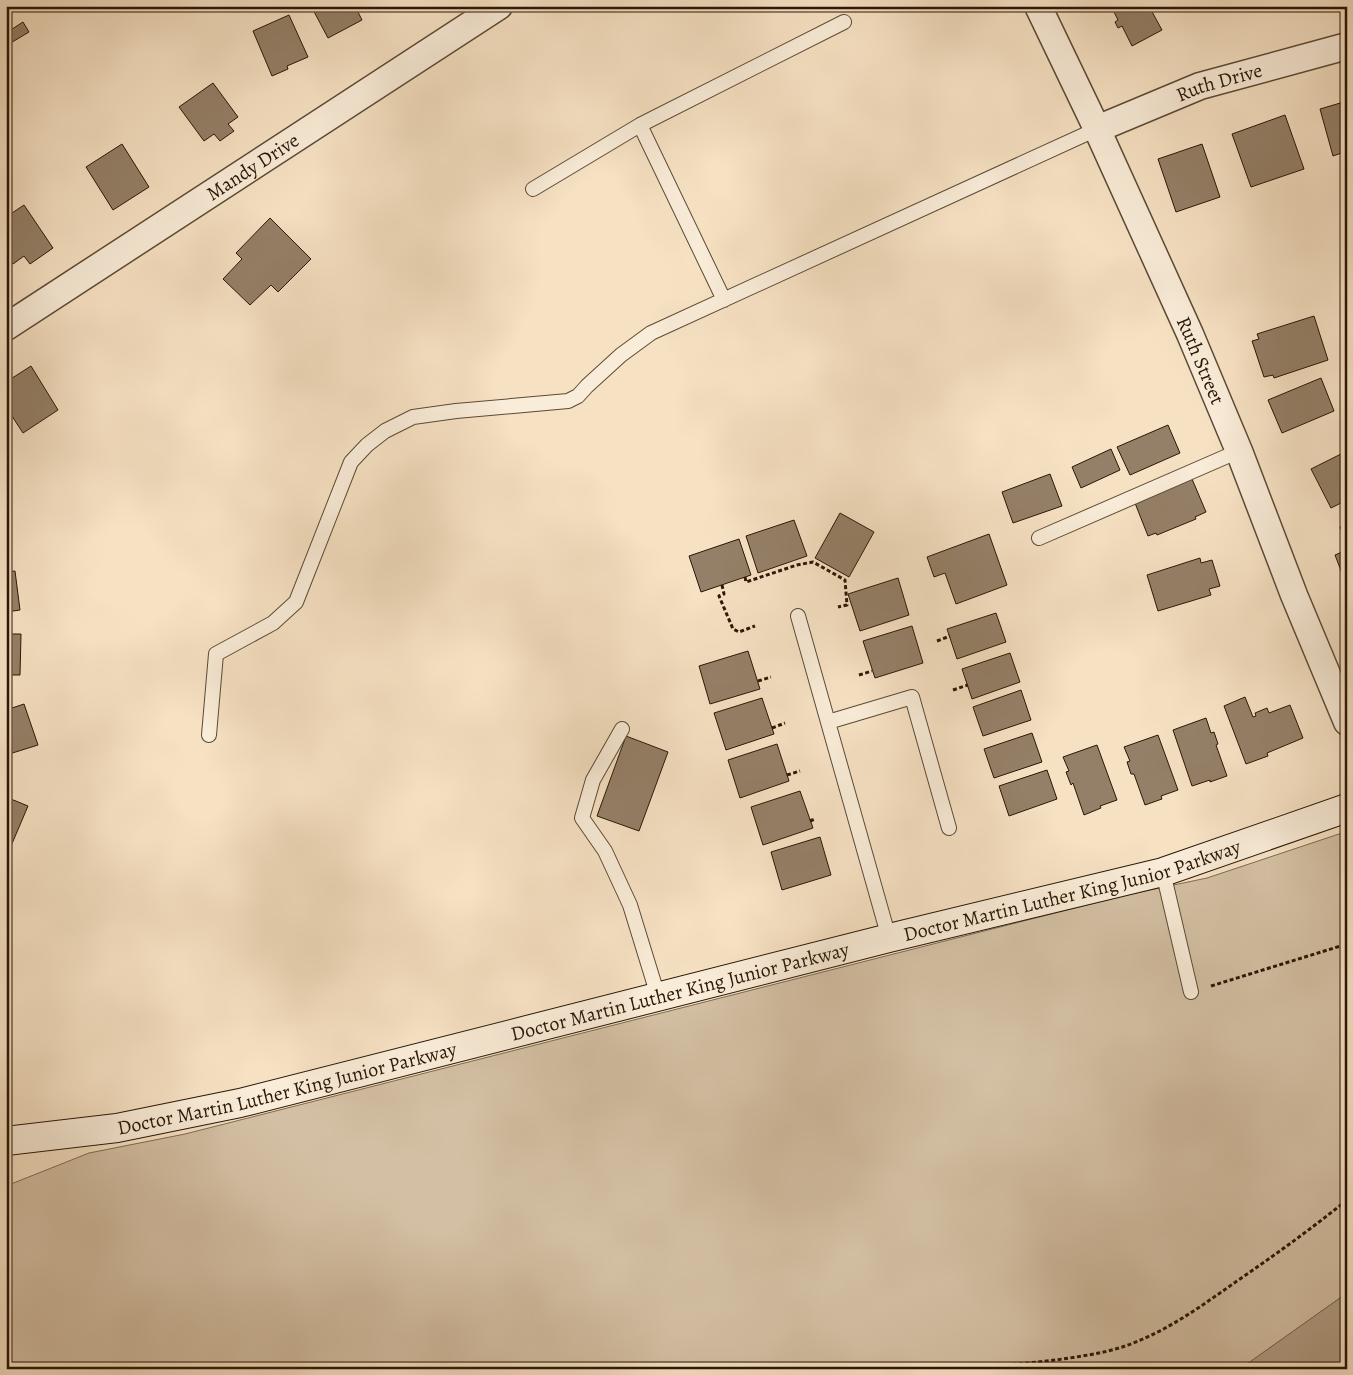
<svg xmlns="http://www.w3.org/2000/svg" width="1353" height="1375" viewBox="0 0 1353 1375" font-family="Alegreya,serif">
	<rect width="100%" height="100%" fill="#f6e1c3"/>
	<filter id="stains"><feTurbulence type="fractalNoise" baseFrequency=".004" numOctaves="4"/><feColorMatrix values="0 0 0 0 .2 0 0 0 0 .09 0 0 0 0 .02 0 0 0 .5 -.17"/></filter>
	<radialGradient id="worn" r=".72"><stop offset=".6" stop-color="#630" stop-opacity="0"/><stop offset="1" stop-color="#630" stop-opacity=".3"/></radialGradient>
	<path fill="#d3bfa3" stroke="#7e6b54" d="M1339 834H1347V1293L1240 1369H6V1186L89 1153 185 1134 1126 895 1207 878Z"/>
	<path fill="#b09c83" stroke="#7a6751" d="M1347 1293V1369H1240Z"/>
	<path fill="#948068" stroke="#291706" d="M311 6H355L362 20 328 38Z
		M1111 6H1153L1150 8 1162 30 1132 46 1122 26 1118 28 1115 22 1118 20Z
		M289 15 308 57 287 66 288 69 272 76 253 31Z
		M23 22 29 32 9 44 6 40V33Z
		M213 83 238 117 228 124 234 131 220 141 214 134 204 141 179 107Z
		M1347 101V151L1333 156 1320 109Z
		M1285 115 1304 169 1251 187 1232 134Z
		M122 144 149 187 113 210 86 167Z
		M1202 144 1220 197 1176 212 1158 159Z
		M24 205 53 248 30 264 24 256 13 264 6 254V217Z
		M270 218 311 259 278 292 271 285 250 305 223 279 242 259 236 253Z
		M1314 316 1328 360 1274 378 1273 375 1264 377 1252 341 1259 339 1257 334Z
		M31 366 58 410 23 433 6 407V382Z
		M1321 378 1334 411 1282 433 1268 400Z
		M1168 425 1180 453 1130 475 1117 447Z
		M1111 449 1120 470 1081 488 1072 467Z
		M1347 451V500L1331 508 1311 469Z
		M1050 474 1062 506 1013 523 1002 492Z
		M1192 479 1206 512 1195 517 1196 519 1157 535 1156 533 1148 536 1135 503Z
		M840 513 874 532 849 577 815 558Z
		M794 520 807 556 758 573 746 536Z
		M1347 524V543L1340 527Z
		M989 534 1007 585 956 604 945 573 934 577 927 557Z
		M739 539 751 575 701 592 689 556Z
		M1347 550V575L1343 576 1335 555Z
		M1200 558 1201 563 1212 560 1220 586 1209 589 1211 595 1158 611 1147 575Z
		M15 571 20 610 6 612V572Z
		M898 578 909 615 860 631 848 594Z
		M996 613 1006 642 957 659 947 629Z
		M912 626 923 663 875 678 863 641Z
		M6 634H21L20 675H6Z
		M748 651 760 689 710 704 699 666Z
		M1010 653 1020 682 972 699 962 669Z
		M1021 690 1031 720 983 736 973 707Z
		M1245 697 1253 717 1256 716 1255 713 1267 708 1269 713 1290 705 1303 738 1267 753 1268 756 1246 764 1224 706Z
		M762 698 774 734 726 750 714 713Z
		M24 704 38 745 6 755V710Z
		M1206 718 1211 733 1214 732 1218 744 1216 745 1227 776 1210 782V780L1192 786 1173 730Z
		M1032 733 1042 762 994 778 984 749Z
		M1158 735 1178 790 1161 796 1162 799 1145 805 1134 774H1131L1127 762 1130 761 1124 747Z
		M626 736 668 752 639 831 597 816Z
		M777 744 789 781 740 798 728 760Z
		M1097 745 1117 800 1100 806 1101 808 1084 815 1073 783 1071 785 1066 772 1069 771 1063 757Z
		M1047 770 1057 799 1009 816 999 786Z
		M800 791 813 828 763 845 751 807Z
		M6 797 28 806 11 846 6 844Z
		M820 837 831 875 782 890 771 852Z"/>
	<g fill="none" stroke-linecap="round" stroke-linejoin="round">
		<defs>
			<path id="service" d="M533 189 640 125
				M724 300 640 125 844 22
				M1039 538 1239 451
				M798 616 889 938
				M828 722 912 697 949 828
				M622 729 593 780 582 818 605 851 630 905 658 996
				M209 735 216 654 273 623 296 602 351 462 367 445 385 431 413 417 456 411 568 401 578 396 587 386 621 355 651 333 1097 129
				M1163 872 1191 992"/>
			<g id="minor">
				<path id="s1" d="M1038 6 1097 129 1190 334 1239 451 1294 595 1347 722"/>
				<path id="s2" d="M1097 129 1200 86 1347 46"/>
				<path id="s3" d="M6 327 499 6"/>
			</g>
			<g id="secondary">
				<path id="s4" d="M6 1141 117 1128 240 1103 889 938 1163 872 1347 808"/>
			</g>
		</defs>
		<use href="#service" stroke="#5c4a35" stroke-width="16"/>
		<use href="#minor" stroke="#5c4a35" stroke-width="29"/>
		<use href="#secondary" stroke="#291706" stroke-width="30"/>
		<path stroke="#291706" stroke-width="3" stroke-dasharray="4 2.5" stroke-linecap="butt" d="M745 577 746 582 797 565 813 562 845 580 847 605 838 607
			M722 585 724 594 719 596 733 629 739 632 755 626
			M937 641 950 636
			M859 675 872 671
			M758 681 771 677
			M953 690 968 685
			M772 728 785 723
			M787 775 800 771
			M810 821 815 819
			M1211 986 1347 944
			M954 1369C1004 1365 1059 1362 1108 1351 1157 1339 1197 1309 1237 1281 1275 1255 1311 1229 1347 1200"/>
		<use href="#service" stroke="#f9ecd8" stroke-width="14"/>
		<use href="#minor" stroke="#f9ecd8" stroke-width="26"/>
		<use href="#secondary" stroke="#f9ecd8" stroke-width="28"/>
	</g>
	<g text-anchor="middle" dominant-baseline="central" stroke-width="4.5" stroke-linejoin="round" paint-order="stroke">
		<g font-size="20" fill="#291706" stroke="#f9ecd8">
			<text stroke="none"><textPath href="#s2" startOffset="131">Ruth Drive</textPath></text>
			<text stroke="none"><textPath href="#s3" startOffset="294">Mandy Drive</textPath></text>
			<text stroke="none"><textPath href="#s1" startOffset="390">Ruth Street</textPath></text>
			<text stroke="none"><textPath href="#s4" startOffset="1096">Doctor Martin Luther King Junior Parkway</textPath></text>
			<text stroke="none"><textPath href="#s4" startOffset="691">Doctor Martin Luther King Junior Parkway</textPath></text>
			<text stroke="none"><textPath href="#s4" startOffset="286">Doctor Martin Luther King Junior Parkway</textPath></text>
		</g>
	</g>
	<rect width="1353" height="1375" fill="none" stroke="#f6e1c3" stroke-width="25"/>
	<rect x="8" y="8" width="1338" height="1360" fill="none" stroke="#291706" stroke-width="2.5"/>
	<rect x="12" y="12" width="1328" height="1350" fill="none" stroke="#291706"/>
	<rect width="100%" height="100%" filter="url(#stains)"/>
	<rect width="100%" height="100%" fill="url(#worn)"/>
</svg>
